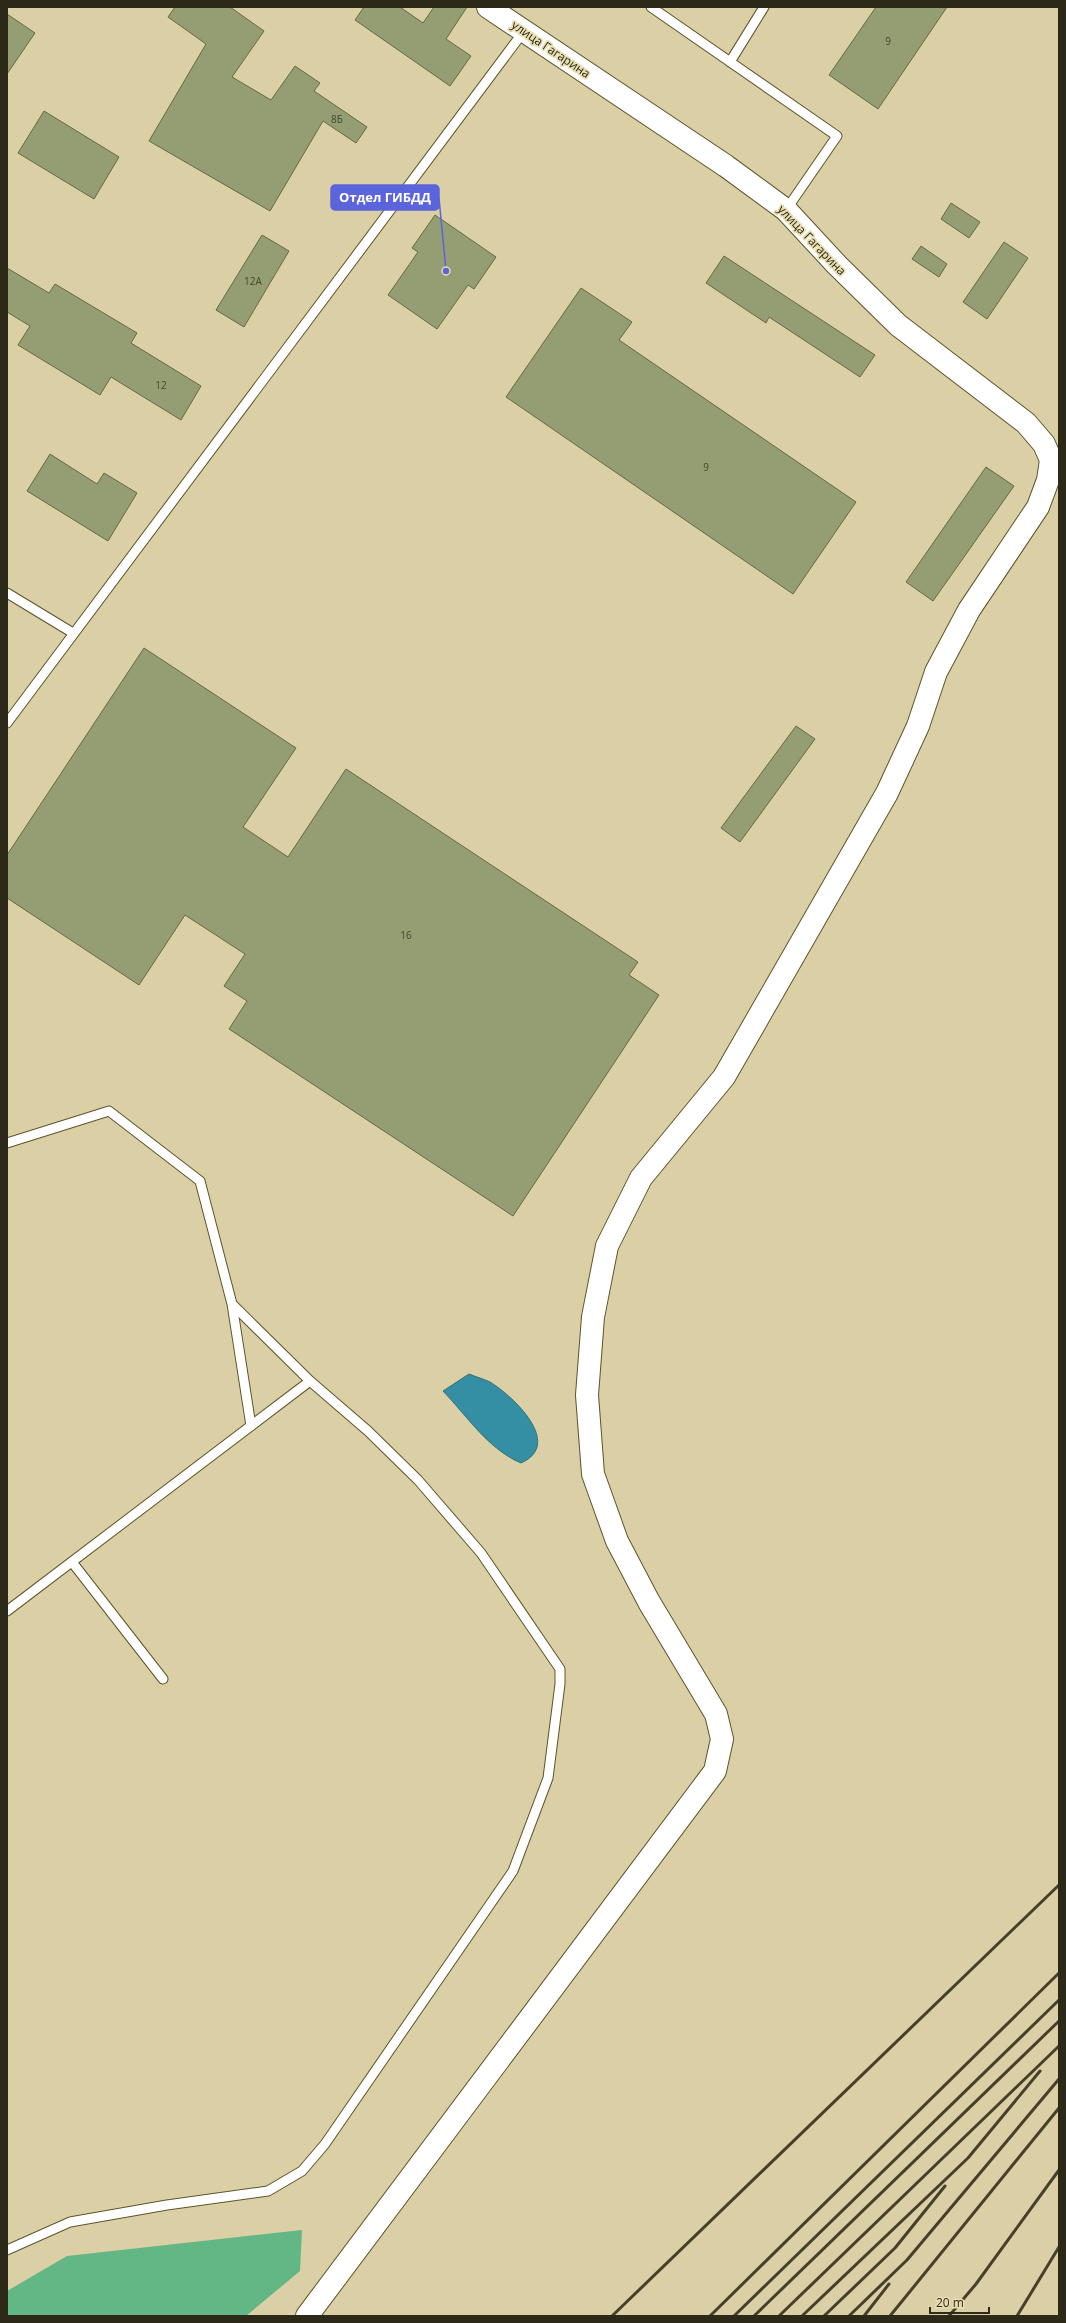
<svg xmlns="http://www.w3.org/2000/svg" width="1066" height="2323" viewBox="0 0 1066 2323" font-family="'Open Sans',sans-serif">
	<rect width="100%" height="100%" fill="#dbd0a5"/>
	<path fill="#63b785" d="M302 2230 300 2271 246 2316H7V2291L67 2256Z"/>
	<path fill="#348fa4" stroke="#32707a" d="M469 1374C476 1377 484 1379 490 1382 513 1396 564 1444 521 1463 488 1449 467 1416 443 1391Z"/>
	<path fill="#959d73" stroke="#636a42" d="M175 7H230L264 31 232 77 271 100 295 66 320 83 314 91 367 127 356 143 323 121 270 211 149 141 206 44 168 17Z
		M364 7H400L423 23 434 7H467L446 39 471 56 450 86 355 20Z
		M876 7H947L878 109 829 75Z
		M7 14 35 33 7 74Z
		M44 111 119 157 94 199 18 153Z
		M951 203 980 222 969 238 941 219Z
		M435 215 496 257 474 289 468 285 437 329 388 295 418 252 412 248Z
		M262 235 289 251 244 327 216 310Z
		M1004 242 1028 258 987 319 963 302Z
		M921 246 947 264 939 277 912 259Z
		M724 256 875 355 860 377 769 317 766 323 706 283Z
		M7 268 49 293 55 284 137 333 131 343 201 386 181 420 111 377 100 395 18 345 30 326 7 312Z
		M581 288 632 322 619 340 856 502 793 594 506 397Z
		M50 454 97 484 104 473 137 493 108 541 27 491Z
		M986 467 1014 486 933 601 906 582Z
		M144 648 296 748 243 827 288 857 346 769 638 962 629 975 659 995 513 1216 229 1029 247 1001 224 986 245 954 185 915 139 985 7 898V855Z
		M796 726 815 739 740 842 721 828Z"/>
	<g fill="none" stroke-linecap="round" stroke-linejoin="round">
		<defs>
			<path id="service" d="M651 7 837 136 786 210
				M730 62 764 7
				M7 593 73 633
				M7 723 524 31
				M7 1143 109 1111 200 1181 232 1304 251 1426
				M72 1562 163 1679
				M7 1611 310 1381
				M7 2250 70 2222 167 2205 268 2191 302 2171 325 2144 513 1871 548 1778 560 1684V1669L481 1553 418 1480 368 1431 310 1381 232 1304"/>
			<path id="tertiary" d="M307 2316 715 1771 722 1739 716 1714 649 1602 617 1541 593 1474 587 1395 593 1317 607 1246 641 1178 724 1077 887 793 918 726 936 672 969 610 1038 507 1048 480 1051 460 1044 444 1026 423 898 325 837 265 786 210 726 166 488 7"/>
		</defs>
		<use href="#service" stroke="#5d542c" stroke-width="11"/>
		<use href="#tertiary" stroke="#5d542c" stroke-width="24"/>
		<use href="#service" stroke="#fff" stroke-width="9"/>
		<use href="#tertiary" stroke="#fff" stroke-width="22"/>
		<path stroke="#45402b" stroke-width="3" d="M612 2316 1059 1885
			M710 2316 1059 1973
			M734 2316 1059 2000
			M754 2316 1059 2021
			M779 2316 1059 2046
			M802 2316 968 2158 1040 2071
			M824 2316 895 2248 945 2186
			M849 2316 907 2260 1059 2079
			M864 2316 889 2284
			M890 2316 1059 2108
			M949 2316 976 2284 1059 2170
			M1017 2316 1059 2247"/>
	</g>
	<g text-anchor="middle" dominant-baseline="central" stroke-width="3.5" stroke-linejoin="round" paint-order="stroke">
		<g font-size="10" fill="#47462f">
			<text x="888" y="41">9</text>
			<text x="337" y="119">8Б</text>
			<text x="253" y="281">12А</text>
			<text x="161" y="385">12</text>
			<text x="706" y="467">9</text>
			<text x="406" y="935">16</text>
		</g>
		<g font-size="12" fill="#2d2918" stroke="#e8deb2">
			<text transform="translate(551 49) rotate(34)">улица Гагарина</text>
			<text transform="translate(812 240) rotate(46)">улица Гагарина</text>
		</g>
	</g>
	<path fill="none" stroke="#5c64db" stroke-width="1.5" d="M446 271L439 198"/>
	<circle fill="#5c64db" stroke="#e8deb2" stroke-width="1.5" cx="446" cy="271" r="4"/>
	<rect fill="#5c64db" stroke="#5c64db" stroke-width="1.5" x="331" y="185" width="108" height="25" rx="4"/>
	<g font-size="13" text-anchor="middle" font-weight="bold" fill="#fff">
		<text x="385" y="202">Отдел ГИБДД</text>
	</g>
	<rect width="1066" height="2323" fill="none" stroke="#2d2918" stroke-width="16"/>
	<path d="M930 2307v6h59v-6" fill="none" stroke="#2d2918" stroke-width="2"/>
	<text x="936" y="2307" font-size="12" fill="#2d2918" stroke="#e8deb2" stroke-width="3" paint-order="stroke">20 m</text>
</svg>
